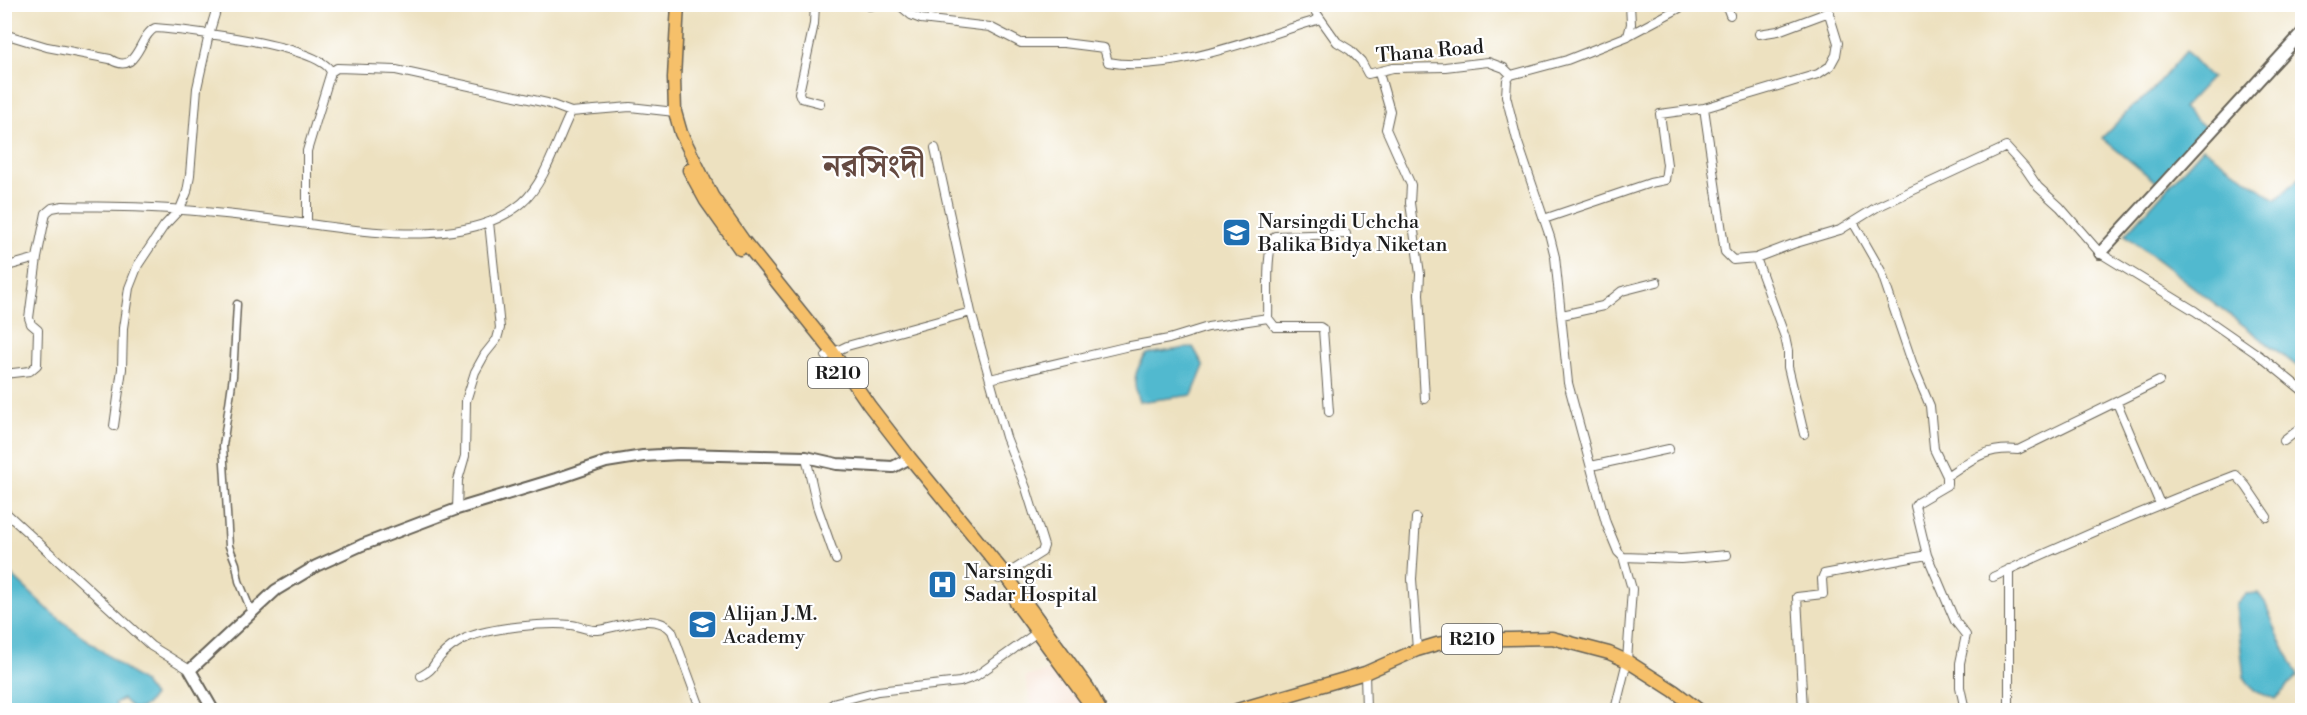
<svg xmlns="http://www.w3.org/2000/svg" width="2307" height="715" viewBox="0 0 2307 715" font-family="'Libre Bodoni','Noto Serif Bengali',serif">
	<rect width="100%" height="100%" fill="#fff"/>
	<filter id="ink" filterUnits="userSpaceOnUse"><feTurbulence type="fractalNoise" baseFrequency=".0167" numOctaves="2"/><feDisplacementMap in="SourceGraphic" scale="12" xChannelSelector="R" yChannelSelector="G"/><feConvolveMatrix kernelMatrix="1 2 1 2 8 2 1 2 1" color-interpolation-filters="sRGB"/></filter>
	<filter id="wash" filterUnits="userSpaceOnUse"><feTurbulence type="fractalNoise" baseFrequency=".008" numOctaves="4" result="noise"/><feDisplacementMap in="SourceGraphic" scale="24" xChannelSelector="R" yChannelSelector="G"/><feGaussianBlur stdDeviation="1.35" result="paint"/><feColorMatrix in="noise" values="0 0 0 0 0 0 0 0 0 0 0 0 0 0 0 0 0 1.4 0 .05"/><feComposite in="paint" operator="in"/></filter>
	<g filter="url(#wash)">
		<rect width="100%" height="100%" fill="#ede1c0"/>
		<path fill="#f3d4bf" d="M1065 667 1094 701 1096 710H1033L1025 677Z"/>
		<path fill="#51b9cf" stroke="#366a76" stroke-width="1.5" d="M2186 51 2211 78 2183 108 2207 129 2157 183 2102 138 2132 107 2148 95Z
			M2203 148 2276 200 2302 175V370L2125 235Z
			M1193 347 1204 366 1192 395 1139 402C1132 382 1134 370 1147 354Z
			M5 569 53 614 144 683 153 696C148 704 143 711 132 708L123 699 115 703 118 710H5Z
			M2258 593 2265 602 2277 633 2298 676 2275 699 2254 691 2244 677 2236 605 2246 594Z"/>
	</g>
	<g filter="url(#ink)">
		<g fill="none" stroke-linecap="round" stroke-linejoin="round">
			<defs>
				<path id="pedestrian" d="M237 304 233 376 223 446 229 546 236 564 239 581 252 613"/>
				<path id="minor" d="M815 4 814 24 799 93 801 98 820 103
					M865 4 869 6 879 4
					M898 4 911 15 921 19 990 27 1021 43H1064L1104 48 1108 62C1169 74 1260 37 1320 19
					M1310 4 1337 42 1350 50 1361 61 1368 74 1393 68 1445 67 1488 62 1504 68 1511 75
					M1726 4 1730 15
					M4 34 47 47 110 59C138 77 138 36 155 28 185 30 321 45 331 72L337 68 396 70 547 103 571 112
					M1759 34 1778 31 1829 12
					M1629 35 1687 4
					M1379 73 1390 111 1386 129 1411 185 1410 203 1420 274 1419 294 1425 399
					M1704 108 1725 252 1733 260 1756 258 1793 244 1840 230 1877 207 2006 147 2025 168 2038 187 2060 207 2100 253 2195 311 2260 356 2302 390
					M935 148 971 312 1006 437 1026 488 1044 546 1042 552 999 579
					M1544 219 1650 183 1665 180 1667 165 1660 114 1704 108 1818 74 1830 66 1836 55 1838 43 1826 4
					M1853 222 1881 271 1914 368 1930 406 1934 449 1947 476C1972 459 1986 447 2018 450L2159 381
					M307 224V151L331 72
					M1756 258 1785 337 1788 351V367L1804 434
					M4 267 37 258 46 213 52 208 63 206C103 207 143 206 182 210 222 213 261 218 300 223 367 231 466 250 522 203 545 183 557 140 571 112L630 107 675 112
					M1562 315 1603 306 1622 291 1657 282
					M1268 318 1275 327H1320L1323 329 1329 412
					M826 356 847 346 971 312
					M4 374 30 371 37 365 38 330 31 324 29 318 37 258
					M990 379 1125 347 1169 339 1208 327 1268 318C1269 299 1265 250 1275 236L1346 234
					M2117 403 2160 504
					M114 426 122 369 123 328 129 288 138 265 164 226 180 209 187 192 190 175 197 88 209 34 218 4
					M2284 441 2302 427
					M806 457 817 506 836 560
					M1591 466 1669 449
					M1947 476V485L1918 502 1915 506 1927 555 1955 621 1966 635 1960 663V687L1965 710
					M457 509 458 480 465 456 466 401 475 372 485 354 497 339 500 328 489 222
					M4 511 151 646 190 670
					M1416 518 1412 579 1417 650
					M1623 557 1681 559 1727 555
					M2009 569V710
					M1993 577C2073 540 2154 506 2236 475L2246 486 2267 517
					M1365 673 1366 710
					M421 676C435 668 431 667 440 657 446 650 458 642 466 638 488 628 547 622 571 625 580 626 588 631 598 630 620 628 655 610 672 631L701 710
					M824 710 836 702 878 691 960 682 976 676 1039 631
					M1615 710 1627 661 1632 589 1623 557 1618 552 1606 523 1568 383 1555 257 1550 237 1517 140 1506 96 1507 80 1511 75 1567 60 1628 36 1631 24 1630 4
					M1803 710 1797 597 1823 594 1822 579 1824 574 1927 555"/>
				<path id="tertiary" d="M2100 253 2302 33
					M213 710 190 670 276 590 316 566 362 545 457 509 556 479 606 462 643 456 680 454 806 457 837 464 893 467 910 458"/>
				<path id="primary" d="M678 4 674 78 675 112 681 133 712 196 743 240 832 351 869 405 910 458 1005 574 1088 688 1100 710
					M689 170 706 201 740 249
					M1016 603 1087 700
					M1237 710 1365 673 1417 650 1437 644 1463 640 1552 638 1609 653 1627 661 1674 691 1699 710"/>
			</defs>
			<use href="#pedestrian" stroke="#656155" stroke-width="9"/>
			<use href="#minor" stroke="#656155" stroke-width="10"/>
			<use href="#tertiary" stroke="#656155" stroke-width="14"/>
			<use href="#primary" stroke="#656155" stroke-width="15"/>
			<use href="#pedestrian" stroke="#fff" stroke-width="6"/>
			<use href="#minor" stroke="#fff" stroke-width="8"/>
			<use href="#tertiary" stroke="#fff" stroke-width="10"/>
			<use href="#primary" stroke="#f6c06b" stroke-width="12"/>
		</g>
	</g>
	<defs>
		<symbol id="school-square" viewBox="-11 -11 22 22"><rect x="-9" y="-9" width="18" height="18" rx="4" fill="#1f6fb2" stroke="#fff"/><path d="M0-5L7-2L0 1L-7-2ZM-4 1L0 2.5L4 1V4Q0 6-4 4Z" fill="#fff"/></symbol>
		<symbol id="hospital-square" viewBox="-11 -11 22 22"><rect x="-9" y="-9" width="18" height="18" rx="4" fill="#1f6fb2" stroke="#fff"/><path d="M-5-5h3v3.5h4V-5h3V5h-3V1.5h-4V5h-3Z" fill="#fff"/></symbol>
	</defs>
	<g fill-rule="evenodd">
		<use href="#school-square" x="1220" y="216" width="33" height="33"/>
		<use href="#hospital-square" x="926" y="568" width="33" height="33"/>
		<use href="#school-square" x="686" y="608" width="33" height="33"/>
	</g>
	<g text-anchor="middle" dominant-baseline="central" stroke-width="4.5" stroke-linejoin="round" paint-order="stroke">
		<g fill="#fff" stroke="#606060" stroke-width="1.5">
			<rect x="808" y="358" width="60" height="30" rx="4.5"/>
			<rect x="1442" y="624" width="60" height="30" rx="4.5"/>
		</g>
		<g font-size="18" font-weight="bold" fill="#1c1c1c">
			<text x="838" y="373">R210</text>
			<text x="1472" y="639">R210</text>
		</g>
		<g font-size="20" fill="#1c1c1c" stroke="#fff">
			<text transform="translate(1430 52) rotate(-5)">Thana Road</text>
		</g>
		<g font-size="20" fill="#1c1c1c" stroke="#fff" text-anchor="start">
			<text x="1258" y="222">Narsingdi Uchcha<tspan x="1258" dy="23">Balika Bidya Niketan</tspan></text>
			<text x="964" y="572">Narsingdi<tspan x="964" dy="23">Sadar Hospital</tspan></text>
			<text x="723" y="614">Alijan J.M.<tspan x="723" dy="23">Academy</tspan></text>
		</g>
		<g font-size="32" font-weight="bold" fill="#654a41" stroke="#fff">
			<text x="874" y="166">নরসিংদী</text>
		</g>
	</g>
	<rect width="2307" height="715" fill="none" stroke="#fff" stroke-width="24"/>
</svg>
